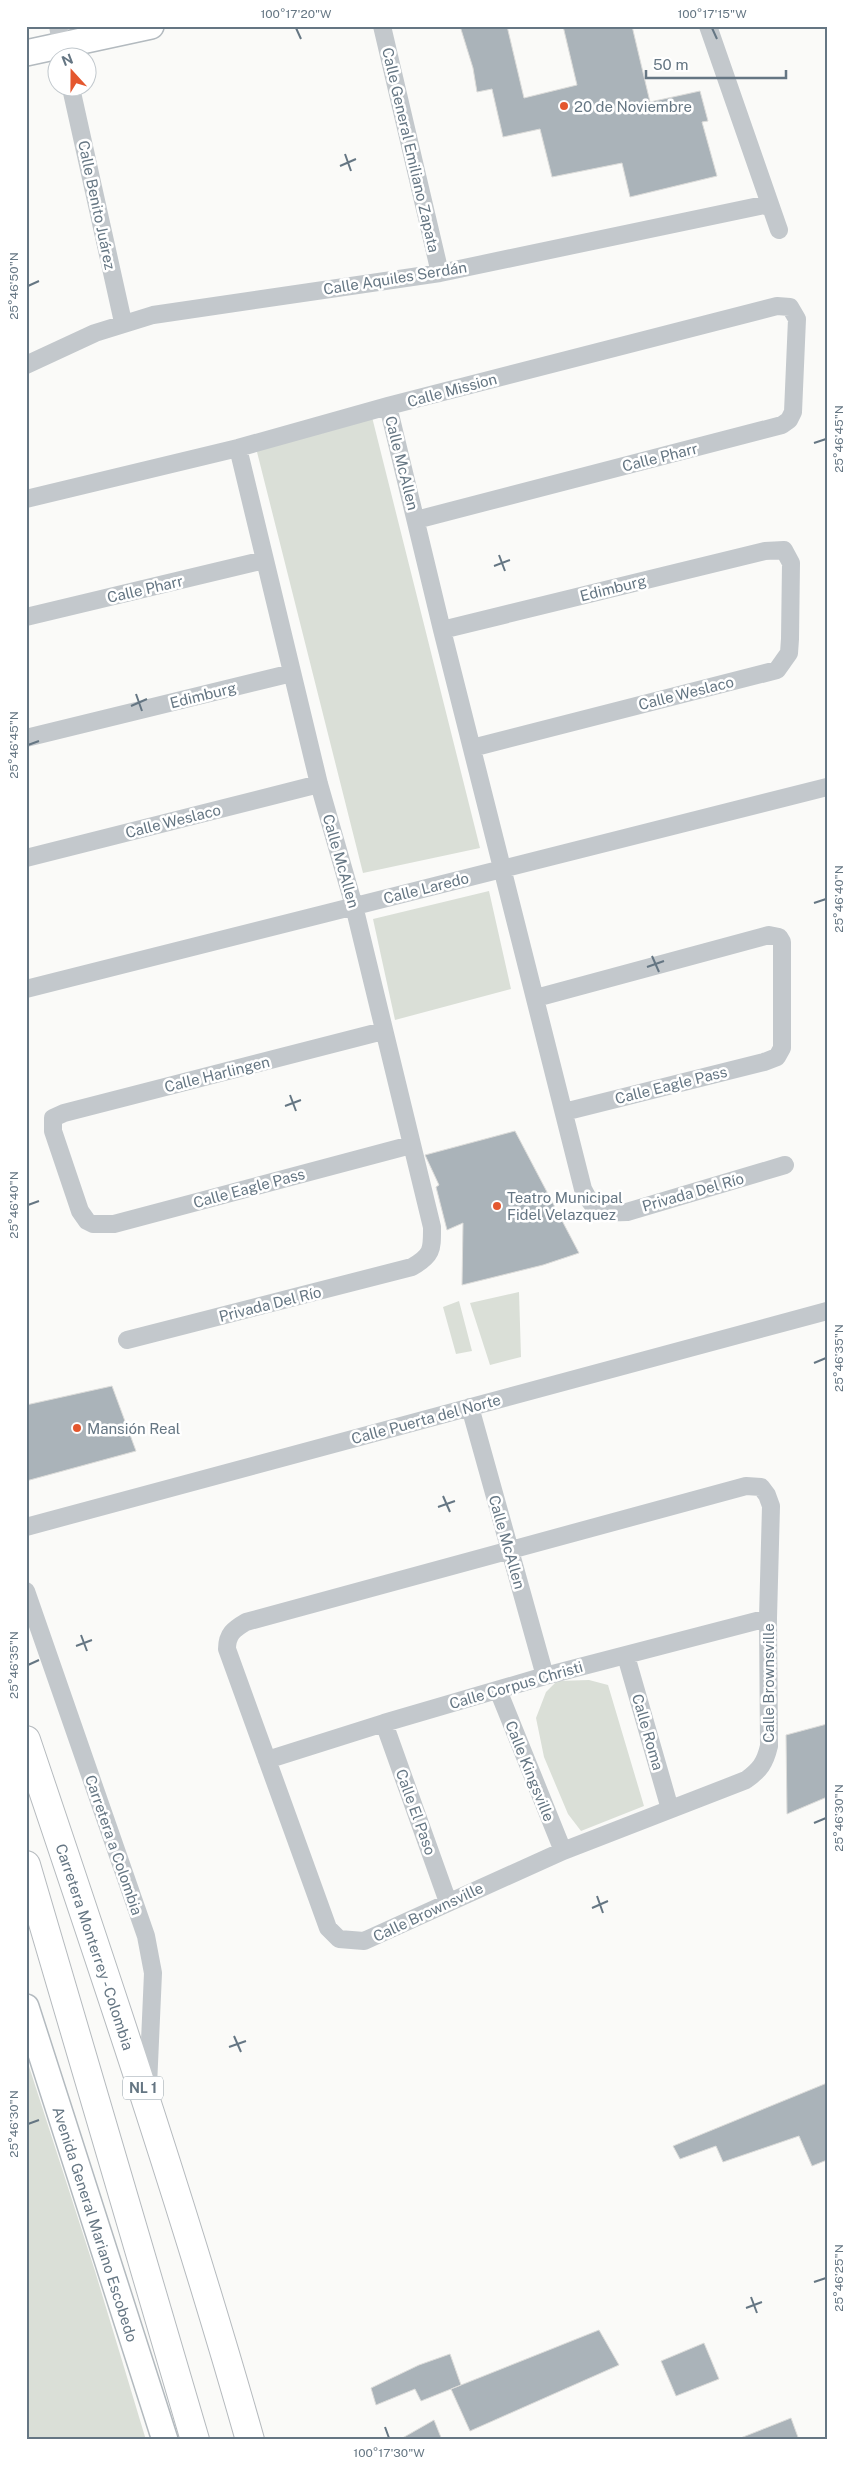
<svg xmlns="http://www.w3.org/2000/svg" width="853" height="2466" viewBox="0 0 853 2466" font-family="'Public Sans',sans-serif">
	<rect width="100%" height="100%" fill="#fafaf8"/>
	<path fill="#dadfd7" d="M372 417 480 848 363 873 256 448Z
		M489 891 511 989 395 1020 373 919Z
		M519 1292 521 1357 490 1365 470 1303Z
		M459 1301 472 1351 456 1354 443 1307Z
		M589 1680 608 1685 644 1806 581 1831 568 1814 544 1757 536 1718 546 1692 557 1681Z
		M26 2057 95 2271 146 2440H26Z"/>
	<path fill="#aab3b9" stroke="#dcdcda" d="M460 26H507L524 98 577 85 563 26H632L650 102 700 91 708 121 702 122 717 176 630 197 622 163 552 177 540 129 503 137 492 89 477 92 473 68Z
		M515 1131 579 1253 543 1265 462 1285 463 1223 447 1230 436 1187 439 1185 425 1155Z
		M112 1386 136 1451 26 1481V1405Z
		M827 1724V1797L787 1814 786 1735Z
		M827 2083V2160L812 2166 799 2136 723 2162 716 2146 680 2159 673 2146Z
		M599 2330 619 2365 470 2431 451 2389Z
		M704 2343 719 2379 676 2396 661 2361Z
		M450 2354 461 2385 421 2401 415 2389 376 2405 371 2388 419 2365Z
		M791 2418 799 2440H738V2439Z
		M434 2420 442 2440H399Z"/>
	<g fill="none" stroke-linecap="round" stroke-linejoin="round">
		<defs>
			<g id="secondary">
				<path d="M26 53 151 26"/>
				<path id="s1" d="M26 2007 165 2440"/>
			</g>
			<g id="primary">
				<path id="s2" d="M26 1740C104 1972 183 2204 250 2440"/>
				<path d="M26 1865 195 2440"/>
			</g>
		</defs>
		<use href="#secondary" stroke="#b3babf" stroke-width="28"/>
		<use href="#primary" stroke="#b5babe" stroke-width="30"/>
		<path stroke="#c3c8cc" stroke-width="18" d="M58 26 64 58
			M382 26 440 273
			M708 26 779 230
			M71 88 123 322
			M26 365 95 333 153 315 440 273 769 204
			M388 406 442 630 583 1189C595 1213 600 1213 627 1212L785 1165
			M26 499 238 448 388 406 777 306 790 307 797 319 793 412 789 420 782 425 416 520
			M26 617 264 560
			M442 630 765 551 784 550 791 563 790 639 789 653 777 670 472 748
			M26 738 292 673
			M26 858 319 784
			M26 989 827 787
			M536 998 769 935 779 937 782 942V1048L777 1057 764 1062 564 1112
			M383 1031 64 1113 53 1118V1131L80 1211 87 1221 93 1224H114L411 1145
			M127 1340 412 1267C433 1255 432 1249 432 1227L354 906 319 784 238 448
			M470 1407 545 1676
			M746 1486 761 1487 767 1495 771 1506 768 1618 769 1746C765 1763 760 1770 746 1780L563 1851 364 1941 339 1939 328 1928 227 1649C227 1634 234 1629 246 1622Z
			M26 1527 827 1311
			M26 1591 146 1936 153 1973 148 2086
			M626 1656 670 1809
			M498 1690 563 1851
			M384 1723 448 1902
			M267 1760 384 1723 545 1676 768 1618"/>
		<use href="#secondary" stroke="#fff" stroke-width="25"/>
		<use href="#primary" stroke="#fff" stroke-width="28"/>
	</g>
	<path fill="none" stroke="#657683" stroke-width="2" d="M296 28 301 39M712 28 717 39M345 154 351 171M340 166 356 159M28 286 39 281M814 443 826 439M499 555 505 571M494 566 510 560M136 694 142 711M131 706 147 699M28 745 39 741M814 903 826 899M652 956 659 972M647 967 664 961M290 1095 296 1111M285 1106 301 1100M28 1205 39 1201M814 1363 826 1358M443 1496 450 1512M438 1507 455 1501M81 1635 87 1651M76 1646 92 1640M28 1665 39 1660M814 1823 826 1818M597 1896 603 1913M592 1908 608 1901M234 2036 241 2052M229 2047 246 2041M28 2124 39 2120M814 2282 826 2278M751 2297 757 2313M746 2308 762 2302M385 2427 389 2438"/>
	<g fill="#e4572e" stroke="#fff" stroke-width="2">
		<circle cx="564" cy="106" r="5"/>
		<circle cx="497" cy="1206" r="5"/>
		<circle cx="77" cy="1428" r="5"/>
	</g>
	<g text-anchor="middle" dominant-baseline="central" stroke-width="5" stroke-linejoin="round" paint-order="stroke">
		<rect fill="#fff" stroke="#939fa8" stroke-width="1" x="123" y="2076.5" width="40" height="23" rx="4"/>
		<g font-size="14" font-weight="bold" fill="#657683">
			<text x="143" y="2088">NL 1</text>
		</g>
		<g font-size="15" fill="#657683" stroke="#fff" text-anchor="start">
			<text x="574" y="106">20 de Noviembre</text>
			<text x="507" y="1197">Teatro Municipal<tspan x="507" dy="17">Fidel Velazquez</tspan></text>
			<text x="87" y="1428">Mansión Real</text>
		</g>
		<g font-size="15" fill="#657683" stroke="#fff">
			<text transform="translate(411 150) rotate(77)">Calle General Emiliano Zapata</text>
			<text transform="translate(97 205) rotate(78)">Calle Benito Juárez</text>
			<text transform="translate(395 278) rotate(-9)">Calle Aquiles Serdán</text>
			<text transform="translate(452 390) rotate(-15)">Calle Mission</text>
			<text transform="translate(660 457) rotate(-14)">Calle Pharr</text>
			<text transform="translate(402 463) rotate(76)">Calle McAllen</text>
			<text transform="translate(613 588) rotate(-14)">Edimburg</text>
			<text transform="translate(145 589) rotate(-13)">Calle Pharr</text>
			<text transform="translate(686 693) rotate(-14)">Calle Weslaco</text>
			<text transform="translate(203 695) rotate(-14)">Edimburg</text>
			<text transform="translate(173 821) rotate(-14)">Calle Weslaco</text>
			<text transform="translate(341 861) rotate(74)">Calle McAllen</text>
			<text transform="translate(426 888) rotate(-14)">Calle Laredo</text>
			<text transform="translate(217 1074) rotate(-14)">Calle Harlingen</text>
			<text transform="translate(671 1085) rotate(-14)">Calle Eagle Pass</text>
			<text transform="translate(249 1188) rotate(-15)">Calle Eagle Pass</text>
			<text transform="translate(693 1192) rotate(-16)">Privada Del Río</text>
			<text transform="translate(270 1304) rotate(-14)">Privada Del Río</text>
			<text transform="translate(426 1419) rotate(-15)">Calle Puerta del Norte</text>
			<text transform="translate(507 1542) rotate(74)">Calle McAllen</text>
			<text transform="translate(768 1683) rotate(-90)">Calle Brownsville</text>
			<text transform="translate(516 1685) rotate(-16)">Calle Corpus Christi</text>
			<text transform="translate(648 1732) rotate(74)">Calle Roma</text>
			<text transform="translate(530 1771) rotate(68)">Calle Kingsville</text>
			<text transform="translate(416 1812) rotate(70)">Calle El Paso</text>
			<text transform="translate(114 1845) rotate(71)">Carretera a Colombia</text>
			<text transform="translate(428 1912) rotate(-25)">Calle Brownsville</text>
			<text stroke="none"><textPath href="#s2" startOffset="218">Carretera Monterrey - Colombia</textPath></text>
			<text stroke="none"><textPath href="#s1" startOffset="228">Avenida General Mariano Escobedo</textPath></text>
		</g>
	</g>
	<rect width="853" height="2466" fill="none" stroke="#ffffff" stroke-width="55"/>
	<g transform="translate(72 72) rotate(339)"><circle r="24" fill="#ffffff" stroke="#c1c8cd"/>
	<path d="M0-4L9 19L0 12L-9 19Z" fill="#e4572e"/>
	<text y="-8" font-size="14" font-weight="bold" text-anchor="middle" fill="#657683">N</text>
	</g>
	<path d="M646 70v8h140v-8" fill="none" stroke="#657683" stroke-width="2.5"/>
	<text x="653" y="70" font-size="15" fill="#657683" stroke="#ffffff" stroke-width="4" paint-order="stroke">50 m</text>
	<rect x="28" y="28" width="798" height="2410" fill="none" stroke="#657683" stroke-width="2"/>
	<g font-size="12" text-anchor="middle" fill="#657683">
		<text x="296" y="18">100°17'20"W</text>
		<text x="712" y="18">100°17'15"W</text>
		<text transform="translate(14 286) rotate(-90)" y="4">25°46'50"N</text>
		<text transform="translate(839 439) rotate(-90)" y="4">25°46'45"N</text>
		<text transform="translate(14 745) rotate(-90)" y="4">25°46'45"N</text>
		<text transform="translate(839 899) rotate(-90)" y="4">25°46'40"N</text>
		<text transform="translate(14 1205) rotate(-90)" y="4">25°46'40"N</text>
		<text transform="translate(839 1358) rotate(-90)" y="4">25°46'35"N</text>
		<text transform="translate(14 1665) rotate(-90)" y="4">25°46'35"N</text>
		<text transform="translate(839 1818) rotate(-90)" y="4">25°46'30"N</text>
		<text transform="translate(14 2124) rotate(-90)" y="4">25°46'30"N</text>
		<text transform="translate(839 2278) rotate(-90)" y="4">25°46'25"N</text>
		<text x="389" y="2457">100°17'30"W</text>
	</g>
</svg>
